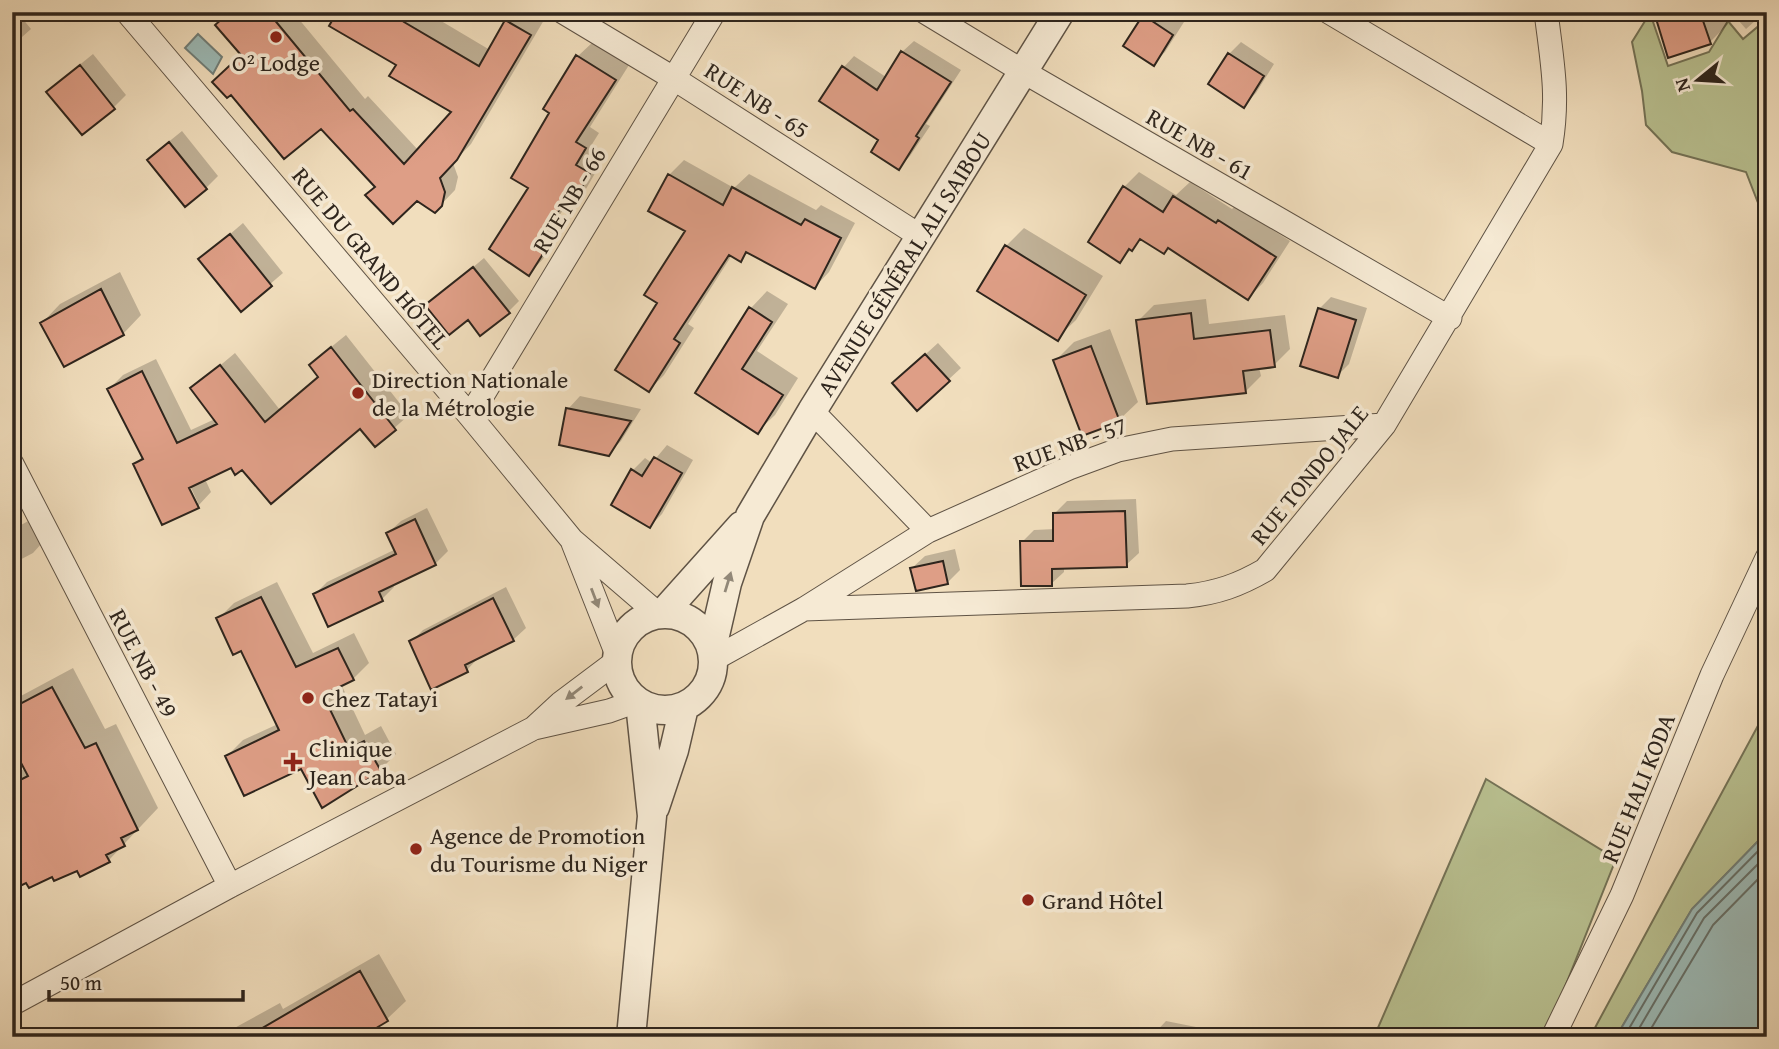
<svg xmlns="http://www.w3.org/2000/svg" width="1779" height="1049" viewBox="0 0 1779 1049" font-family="'Gentium Book Plus',serif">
	<rect width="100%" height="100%" fill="#f1debd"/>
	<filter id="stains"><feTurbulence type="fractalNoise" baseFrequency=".00286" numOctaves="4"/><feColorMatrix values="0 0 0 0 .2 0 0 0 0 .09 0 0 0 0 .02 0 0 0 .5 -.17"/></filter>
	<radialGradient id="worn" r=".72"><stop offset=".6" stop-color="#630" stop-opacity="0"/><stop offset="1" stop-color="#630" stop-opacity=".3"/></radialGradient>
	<path fill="#b9c191" stroke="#747357" stroke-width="2" d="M1650 13 1668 66 1709 52 1728 21 1743 39 1767 19V226L1746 172 1672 152 1646 125 1642 91 1632 42Z
		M1767 709V832L1692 909 1616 1037H1590Z
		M1486 779 1616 859 1545 1037H1374Z"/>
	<path fill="#9cbbb8" stroke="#707f7a" stroke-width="2" d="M198 34 222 57 213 74 185 48Z
		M1767 832V1037H1616L1692 909Z"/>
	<path fill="#0003" fill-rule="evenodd" d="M12 12H17L31 29 12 46Z
		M221 12H293L365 99 368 96 419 151 453 112 339 12H426L490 50 507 21 515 12H530L544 20 471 144 453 163 458 177 455 190 435 211 417 199 377 186 321 126 243 54Z
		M1148 12H1170L1184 22 1165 52 1153 64 1125 46Z
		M1224 12H1237L1232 18Z
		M1655 12H1724L1728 24 1710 42Z
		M1731 12H1765L1746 29Z
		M914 41 961 70 926 124 930 126 910 156 899 168 881 139 843 68 854 56 886 77 902 52Z
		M593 42 629 65 590 127 599 133 589 149 604 158 583 194 568 209 565 207 553 225 562 231 543 259 529 274 531 187 552 113 578 56Z
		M1241 42 1274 64 1256 93 1244 105 1229 54Z
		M93 54 126 95 114 107 61 80Z
		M182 131 218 176 206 188 161 148Z
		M684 160 734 188 749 174 816 210 821 205 855 223 829 272 815 287 749 252 741 259 732 255 688 324 694 328 664 375 649 390 659 303 688 230 669 175Z
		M1139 172 1176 195 1190 182 1232 209 1235 206 1290 241 1263 283 1248 298 1169 247 1142 238 1120 261 1090 241 1124 187Z
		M243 223 283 273 241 309 201 259Z
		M1024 228 1103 276 1076 320 1057 338 1006 246Z
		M484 258 519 301 509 311 468 318 428 305Z
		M120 272 141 315 123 334 42 323 60 304Z
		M767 291 788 304 757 351 798 378 775 415 758 431 697 392 751 308Z
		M1331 297 1367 308 1349 364 1337 376 1319 309Z
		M1206 299 1209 324 1285 315 1290 349 1274 365 1259 367 1261 376 1245 392 1138 321 1154 305Z
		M1110 329 1138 402 1119 420 1055 361 1074 342Z
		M346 335 409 415 375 445 360 426 243 468 232 466 205 479 211 492 198 506 135 464 143 456 109 389 123 375 156 359 191 430 215 419 192 389 235 353 280 410 320 376 325 352ZM187 479 198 503H194L184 481Z
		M938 343 961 368 948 380 907 371Z
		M580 396 641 409 621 441 608 454 568 409Z
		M667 445 693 460 662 514 650 526 633 470 645 458 652 463Z
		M1136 499 1139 553 1126 565 1064 567V572L1051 584 1022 542 1034 530 1055 529V513L1067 501Z
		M427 508 448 551 435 564 393 584 394 587 382 599 315 594 327 582 396 549 388 533 401 521Z
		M30 520 42 543 33 553 14 563 12 530Z
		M955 549 960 570 948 582 912 568 925 556Z
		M277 582 313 653 354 633 369 663 353 679 341 684 365 735 381 726 396 754 380 770 302 766 227 756 243 740 278 724 242 649 218 619 234 603Z
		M506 587 526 628 513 640 479 657 467 670 432 687 411 642 423 630Z
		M73 668 105 729 116 724 158 808 109 860 27 880 12 888V775L26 768 12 742V703L19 697Z
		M379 954 406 1001 387 1019 357 1037H218L280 1003 283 1009Z
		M1166 1021 1206 1029 1204 1037H1151Z"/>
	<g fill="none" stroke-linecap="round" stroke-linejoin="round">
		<path stroke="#65706a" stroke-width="2" d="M1624 1037 1697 913 1767 842
			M1634 1037 1704 918 1767 855
			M1646 1037 1713 925 1767 870"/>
	</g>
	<path fill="#de9e86" stroke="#2e251d" stroke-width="2" d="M230 12H268L350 111 353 109 404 164 451 112 389 76 396 65 329 26 337 12H395L406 19 404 22 479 66 505 20 531 35 457 160 440 178 445 192 442 206 435 213 417 201 393 224 365 195 375 187 321 129 284 159 231 95 227 98 212 82 241 55 215 25Z
		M1654 12H1700L1711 44 1668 58Z
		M1143 15 1173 35 1154 66 1123 46Z
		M901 51 951 82 916 136 919 138 899 170 871 152 878 140 819 101 842 66 877 90Z
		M1228 53 1264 76 1244 108 1208 84Z
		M576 55 616 80 576 142 586 148 576 165 590 173 568 211 561 207 540 241 548 246 529 276 489 249 528 188 511 178 549 113 543 109Z
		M80 65 115 109 82 135 46 92Z
		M169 142 207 189 185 207 147 160Z
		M668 174 723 205 732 187 801 225 805 219 841 238 815 289 746 252 741 262 729 255 674 339 680 343 649 392 615 370 657 303 644 295 685 231 648 211Z
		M1123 186 1163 212 1173 196 1216 223 1218 220 1276 257 1248 300 1168 248 1164 254 1140 239 1132 251 1129 249 1120 263 1088 242Z
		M230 234 272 286 241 312 198 259Z
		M1005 245 1086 295 1058 341 977 291Z
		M473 267 510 313 480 336 468 320 449 335 425 305Z
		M101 289 124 335 64 367 40 323Z
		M749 307 772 322 742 369 783 395 758 434 695 393Z
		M1318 308 1356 320 1338 378 1300 366Z
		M1191 313 1194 339 1270 330 1275 367 1243 371 1246 393 1147 404 1136 320Z
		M1091 346 1120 422 1082 436 1053 360Z
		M331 347 396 430 375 447 360 429 271 504 242 470 235 475 231 468 189 488 199 508 162 525 133 464 143 459 107 389 142 371 177 443 217 424 190 388 220 365 265 422 318 377 309 365Z
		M925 354 950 381 917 411 892 383Z
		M566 408 631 421 609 456 559 445Z
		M654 457 682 473 650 528 611 505 631 469 642 476Z
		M1125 511 1127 567 1052 569V586H1021L1020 541H1053V513Z
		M415 519 436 565 379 592 383 601 328 627 313 594 396 554 386 533Z
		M943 561 948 584 916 591 910 568Z
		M261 597 296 667 338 648 354 680 323 695 349 749 364 741 381 771 322 808 301 769 244 796 225 756 279 730 241 651 233 655 216 618Z
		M493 598 514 641 465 665 468 672 431 690 409 641Z
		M52 687 85 748 96 743 138 830 121 838 125 846 106 855 110 862 80 877 77 871 54 881 52 877 29 888 26 883 12 890V784L28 776 12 746V708Z
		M360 971 388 1021 361 1037H247Z"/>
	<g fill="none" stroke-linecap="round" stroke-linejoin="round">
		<defs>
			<path id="minor" d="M127 12 470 416 572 540 658 614
				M563 12 673 78 920 236
				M925 12 1024 72 1450 318
				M1329 12 1551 144
				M812 411 928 531
				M470 416 714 12
				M12 464 230 886
				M573 543 618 657
				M804 609 1187 596C1217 593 1239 585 1265 570L1384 425 1551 144C1559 95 1552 61 1546 12
				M714 659 804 609 928 531 1069 468 1118 450 1172 439 1384 425
				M535 727 561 703 617 661
				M12 1004 230 886 534 728 609 711 637 701
				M1553 1037 1622 895 1712 675 1767 558"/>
			<path id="tertiary" d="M663 613 741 526
				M617 662a48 48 0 1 1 96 0a48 48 0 1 1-96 0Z
				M712 648 727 583 750 516 812 411 1060 12
				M655 807 674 750 684 707
				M631 1037 652 816 640 703"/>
		</defs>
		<use href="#minor" stroke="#5f5345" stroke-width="25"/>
		<use href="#tertiary" stroke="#5f5345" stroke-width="31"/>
		<use href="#minor" stroke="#f6ead4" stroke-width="23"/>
		<use href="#tertiary" stroke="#f6ead4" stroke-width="28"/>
	</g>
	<defs><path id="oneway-solid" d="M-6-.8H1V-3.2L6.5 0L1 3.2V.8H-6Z" transform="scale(1.75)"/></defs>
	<g fill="#928878">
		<use href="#oneway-solid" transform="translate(728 582) rotate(-73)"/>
		<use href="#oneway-solid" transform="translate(595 598) rotate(69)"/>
		<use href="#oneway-solid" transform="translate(574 693) rotate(142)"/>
	</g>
	<g fill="#8f2418" stroke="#f6ead4" stroke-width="2.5">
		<circle cx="276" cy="37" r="7"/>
		<circle cx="358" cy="393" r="7"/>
		<circle cx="308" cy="698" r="7"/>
		<path d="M289.5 751.5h7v7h7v7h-7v7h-7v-7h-7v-7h7z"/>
		<circle cx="416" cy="849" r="7"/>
		<circle cx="1028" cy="900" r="7"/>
	</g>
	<g text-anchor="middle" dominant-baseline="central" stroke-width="7" stroke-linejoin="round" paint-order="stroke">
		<g font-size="24" fill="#2e251d" stroke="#f6ead4" text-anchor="start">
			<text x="276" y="62" text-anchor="middle">O² Lodge</text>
			<text x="372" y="379">Direction Nationale<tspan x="372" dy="28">de la Métrologie</tspan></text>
			<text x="322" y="698">Chez Tatayi</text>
			<text x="309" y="748">Clinique<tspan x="309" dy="28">Jean Caba</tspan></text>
			<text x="430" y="835">Agence de Promotion<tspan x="430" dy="28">du Tourisme du Niger</tspan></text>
			<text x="1042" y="900">Grand Hôtel</text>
		</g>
		<g font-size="24" fill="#2e251d" stroke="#f6ead4">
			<text transform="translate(757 100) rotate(33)">RUE NB - 65</text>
			<text transform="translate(1200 144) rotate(30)">RUE NB - 61</text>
			<text transform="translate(569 200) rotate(-59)">RUE NB - 66</text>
			<text transform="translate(371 258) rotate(50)">RUE DU GRAND HÔTEL</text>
			<text transform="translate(904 264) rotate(-58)">AVENUE GÉNÉRAL ALI SAIBOU</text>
			<text transform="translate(1070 444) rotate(-20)">RUE NB - 57</text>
			<text transform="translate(1309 475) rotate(-51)">RUE TONDO JALE</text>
			<text transform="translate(144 663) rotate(62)">RUE NB - 49</text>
			<text transform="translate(1638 788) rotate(-68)">RUE HALI KODA</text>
		</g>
	</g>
	<rect width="1779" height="1049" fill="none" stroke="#f1debd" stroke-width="42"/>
	<rect x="14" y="14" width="1751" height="1021" fill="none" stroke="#2e251d" stroke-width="3.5"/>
	<rect x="21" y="21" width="1737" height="1007" fill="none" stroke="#2e251d" stroke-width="2"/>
	<g transform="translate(1698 80) rotate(252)" stroke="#f6ead4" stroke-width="5" paint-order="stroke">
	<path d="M0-5L12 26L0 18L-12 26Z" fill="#2e251d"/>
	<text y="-10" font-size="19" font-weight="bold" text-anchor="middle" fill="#2e251d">N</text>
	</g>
	<path d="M49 990v10h194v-10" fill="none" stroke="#2e251d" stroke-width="3.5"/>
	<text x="60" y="990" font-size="21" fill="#2e251d" stroke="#f6ead4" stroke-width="5" paint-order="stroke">50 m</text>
	<rect width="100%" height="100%" filter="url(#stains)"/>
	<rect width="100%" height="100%" fill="url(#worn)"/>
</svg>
